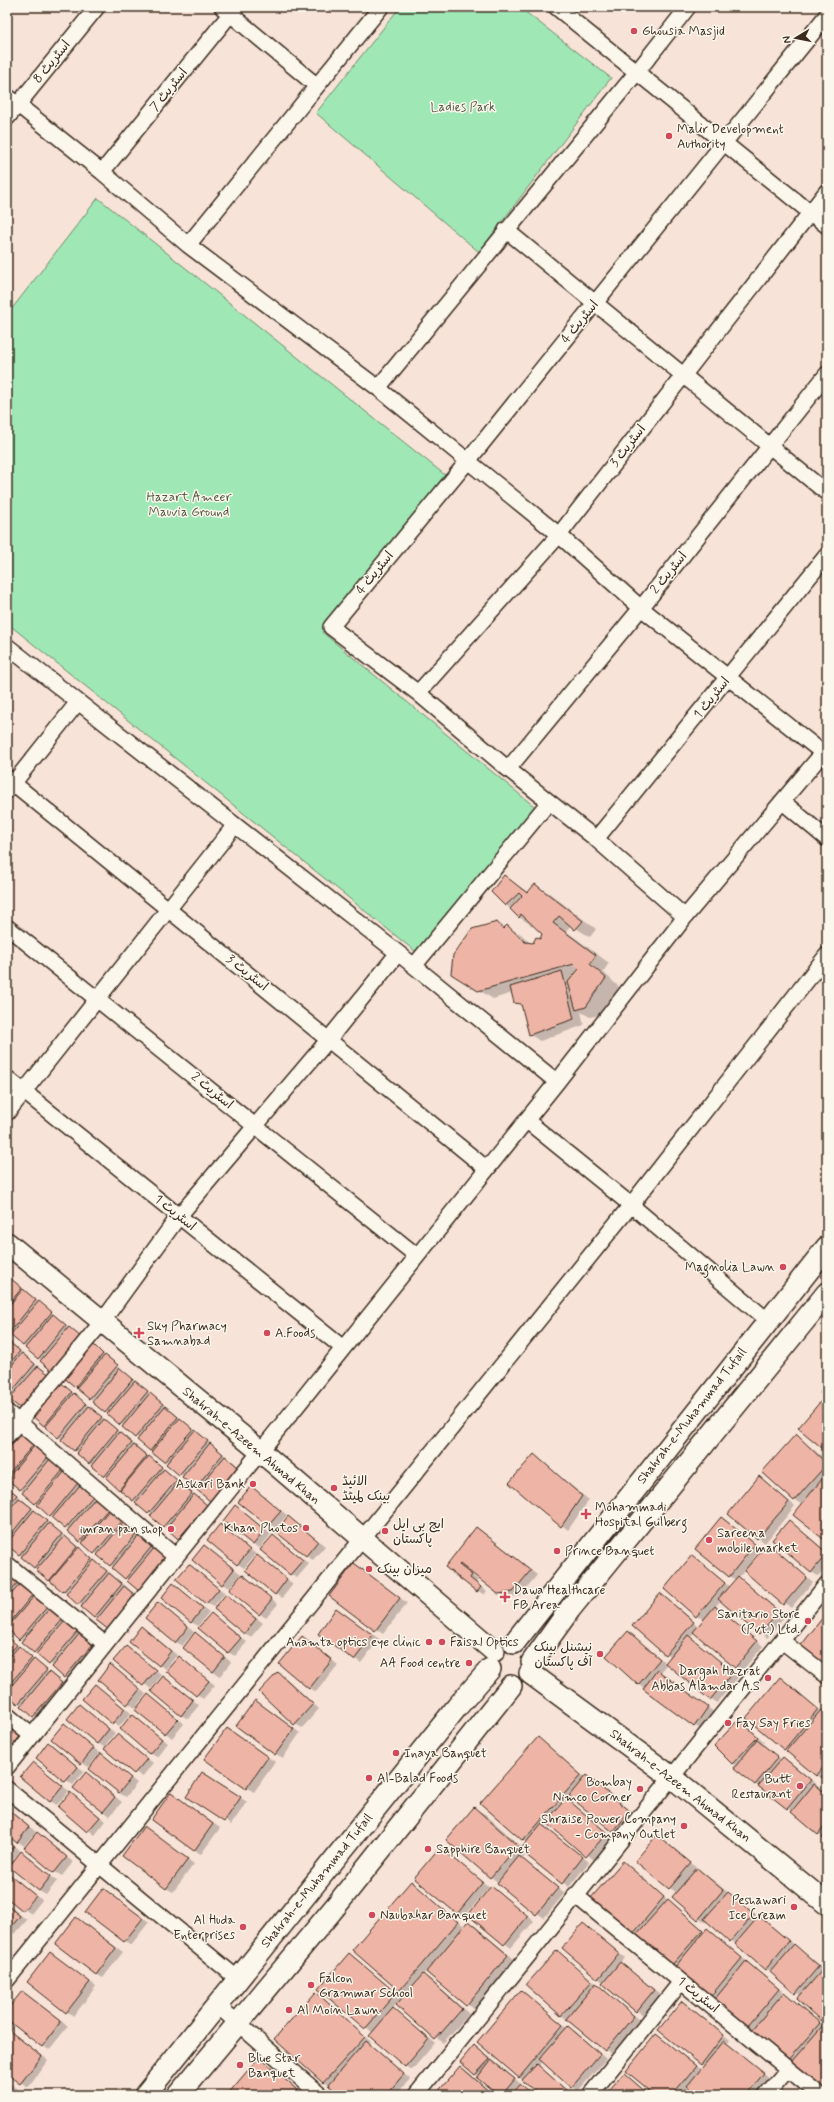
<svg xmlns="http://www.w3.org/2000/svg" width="834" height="2102" viewBox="0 0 834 2102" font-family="Mynerve,'Playpen Sans Arabic',sans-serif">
	<rect width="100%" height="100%" fill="#f7e3d7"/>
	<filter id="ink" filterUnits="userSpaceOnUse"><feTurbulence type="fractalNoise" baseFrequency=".025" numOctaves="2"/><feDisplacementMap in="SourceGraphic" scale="8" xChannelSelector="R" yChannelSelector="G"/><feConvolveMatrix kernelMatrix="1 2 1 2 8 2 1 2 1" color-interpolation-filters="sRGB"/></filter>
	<g filter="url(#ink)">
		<path fill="#9fe8b6" stroke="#6d896a" d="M400 7H519L611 78 479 252 316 113Z
			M98 198 445 475 322 632 535 807 416 952 7 623V315Z"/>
		<path fill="#0003" d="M504 876 529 893 535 886 549 893 596 929 590 937 571 925 566 931 609 963 603 972 619 987 600 1015 590 1017 581 1012 584 1025 540 1041 529 1034 522 1007 515 1002 512 993 493 999 479 990 497 923 521 934 531 944 540 940 544 933 519 917 506 905Z
			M7 1275 72 1330 88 1342 42 1360 38 1358 7 1332Z
			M7 1339 41 1369 57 1381 11 1399 7 1396Z
			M91 1344 244 1471 217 1504 64 1376Z
			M60 1382 213 1510 186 1542 44 1425Z
			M796 1435 827 1461V1541L803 1505 794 1500Z
			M28 1439 159 1550 129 1580 7 1478V1452Z
			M534 1456 589 1500 568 1530 511 1483Z
			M760 1478 795 1506 765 1543 729 1514Z
			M7 1486 53 1526 144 1601 98 1619 34 1567 7 1543Z
			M251 1487 287 1515 276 1529 240 1501Z
			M236 1506 271 1534 260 1548 253 1545Z
			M289 1518 325 1546 313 1560 306 1556Z
			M722 1518 761 1549 751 1561 753 1563 768 1545 813 1582 791 1608 745 1570 739 1577 785 1616 767 1638 721 1600 715 1607 763 1646 742 1671 695 1632 690 1638 739 1676 717 1703 667 1664 660 1672 714 1712 701 1730 639 1684 607 1656 628 1632 666 1663 671 1657 634 1626 661 1594 693 1620 690 1618 689 1620 699 1626 704 1620 697 1616 692 1557 730 1587 736 1580 729 1576Z
			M790 1521 827 1552V1566L818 1576 811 1572Z
			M220 1526 256 1554 244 1568 238 1564Z
			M477 1528 537 1575 520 1596 505 1597 467 1568 466 1570 478 1580 476 1583 487 1591 484 1595 446 1567Z
			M273 1536 309 1564 297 1578 290 1574Z
			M205 1546 241 1574 229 1588 222 1584Z
			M258 1556 293 1584 282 1598 275 1594Z
			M354 1564 407 1603 383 1634 330 1596Z
			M189 1565 225 1593 213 1607 178 1579Z
			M7 1571 99 1649 72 1681 7 1628Z
			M249 1580 278 1604 266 1618 260 1614Z
			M173 1584 209 1612 198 1626 191 1622Z
			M227 1595 263 1623 251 1637 244 1633Z
			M165 1608 194 1632 182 1646 176 1642Z
			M337 1609 379 1639 361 1663 319 1634Z
			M211 1614 247 1642 235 1656 228 1652Z
			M142 1627 177 1655 166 1669 159 1665Z
			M196 1634 231 1662 220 1676 213 1672Z
			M7 1636 50 1674 51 1673 68 1687 41 1720 7 1693Z
			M302 1637 338 1665 316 1692 310 1688Z
			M126 1647 162 1675 151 1689 115 1661Z
			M179 1657 215 1685 203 1699 168 1671Z
			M110 1666 146 1694 135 1708 99 1680Z
			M278 1673 285 1677 319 1709 302 1728 295 1724Z
			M164 1677 199 1705 188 1719 181 1715Z
			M787 1683 821 1711 827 1714V1781L816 1775 784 1749Z
			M95 1685 131 1713 119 1727 84 1699Z
			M148 1696 184 1724 172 1738 137 1710Z
			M80 1705 115 1733 104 1747 97 1743Z
			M262 1705 300 1733 283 1758 276 1754Z
			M132 1715 168 1743 157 1757 121 1729Z
			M739 1720 746 1724 764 1742 762 1744 782 1760 783 1758 790 1762 827 1793V1841L793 1812 755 1784 732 1763Z
			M7 1721 28 1739 7 1764Z
			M71 1729 100 1753 89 1767 82 1763Z
			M234 1733 275 1762 254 1792 247 1788Z
			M117 1735 153 1763 142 1777 106 1749Z
			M538 1738 585 1778 586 1776 593 1780 636 1815 620 1835 572 1797 569 1800 613 1837 594 1860 549 1823 545 1827 589 1862 569 1887 527 1854 522 1859 565 1893 544 1918 491 1877 447 1840 474 1808 485 1814 523 1848 527 1842 523 1840Z
			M48 1743 84 1771 73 1785 37 1757Z
			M102 1755 137 1783 126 1797 119 1793Z
			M33 1763 69 1791 57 1805 50 1801Z
			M86 1774 122 1802 110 1816 74 1788Z
			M209 1777 247 1802 231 1825 187 1797Z
			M70 1793 106 1821 95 1835 59 1807Z
			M178 1798 220 1828 201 1854 194 1850Z
			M7 1808 36 1832 24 1846 7 1833Z
			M151 1832 194 1864 173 1892 166 1888Z
			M37 1834 73 1862 62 1876 55 1872Z
			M657 1836 827 1971V2092L716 1999 632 1934 623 1862 706 1932 708 1930 714 1934 824 2026 827 2023 798 1999 801 1996 707 1921 706 1923 699 1919 673 1897 677 1893 670 1888Z
			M7 1840 20 1851 9 1865 7 1864Z
			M440 1848 489 1887 464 1917 458 1913Z
			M22 1853 57 1881 46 1895 39 1891Z
			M7 1873 42 1900 31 1914 7 1896Z
			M411 1882 464 1926 468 1922 475 1926 514 1959 474 2009 426 1971 423 1975 430 1979 469 2014 443 2043 396 2004 393 2009 435 2043 412 2070 405 2066 373 2033 319 1989 349 1954 403 1998 407 1994 400 1990Z
			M492 1887 534 1921 511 1948 469 1915Z
			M103 1889 149 1922 131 1945 125 1941Z
			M7 1904 27 1920 15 1934 7 1929Z
			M76 1918 123 1952 103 1978 96 1974Z
			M583 1924 625 1958 621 1963 660 1994 643 2015 598 1978Z
			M7 1936 11 1940 7 1944Z
			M557 1951 640 2020 612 2054 561 2015Z
			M50 1953 96 1986 74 2016 67 2012Z
			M521 1991 567 2028 575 2031 606 2059 578 2091 543 2061 539 2066 573 2095H541L519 2077Z
			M316 1994 323 1998 371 2042 368 2044 410 2079 396 2095H341L323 2082Z
			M29 1996 68 2026 49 2050 7 2019V2012Z
			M689 2007 730 2040 727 2044 770 2078 756 2095H700L689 2086 686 2090 694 2095H657V2035L701 2070 705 2066 701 2064Z
			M7 2029 48 2060 28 2087 7 2073Z
			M474 2047 481 2050 534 2095H500L461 2062Z
			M259 2059 266 2063 304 2095H228Z
			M461 2067 467 2071 494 2095H436Z
			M624 2075 631 2079 650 2095H607Z
			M7 2081 18 2089 13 2095H7Z"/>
		<path fill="#eeb5a6" stroke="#3b2a1e" d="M504 875 527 893 535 884 583 921 575 930 559 916 553 923 596 955 590 964 606 978 586 1007 576 1010 568 982 579 969 574 964 478 991 451 974 453 955 472 929 497 922 503 929 507 925 525 942 533 943 536 937 540 939 542 934 521 914 519 918 510 909 522 896 519 893 505 906 491 892Z
			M562 971 574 1019 529 1035 521 1004 514 1003 510 987Z
			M9 1277 22 1288 7 1306V1279Z
			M23 1289 36 1300 8 1334 7 1308Z
			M39 1301 52 1312 23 1346 10 1335Z
			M53 1314 66 1325 38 1359 25 1348Z
			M69 1327 82 1338 53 1372 40 1361Z
			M7 1340 20 1351 7 1367Z
			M91 1342 103 1354 75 1387 62 1376Z
			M22 1353 35 1364 7 1397V1371Z
			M105 1355 118 1365 89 1399 76 1388Z
			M38 1366 51 1376 22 1410 9 1399Z
			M120 1368 133 1379 105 1413 92 1402Z
			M59 1381 72 1392 44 1426 31 1415Z
			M135 1381 148 1391 120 1425 107 1414Z
			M827 1385V1400L820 1393Z
			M74 1393 86 1404 58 1438 45 1427Z
			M150 1393 163 1404 135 1438 122 1427Z
			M821 1401 827 1407V1452L798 1428Z
			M89 1406 102 1417 74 1451 61 1440Z
			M165 1406 178 1417 150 1451 137 1440Z
			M180 1418 193 1429 164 1462 151 1452Z
			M104 1419 117 1430 89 1464 76 1453Z
			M195 1430 208 1441 179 1475 166 1464Z
			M119 1432 132 1443 104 1477 91 1466Z
			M21 1434 34 1444 7 1476V1450Z
			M796 1434 827 1464 794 1501 762 1472Z
			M210 1443 223 1454 195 1488 182 1477Z
			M35 1445 48 1457 20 1490 7 1479Z
			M134 1445 147 1456 119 1490 106 1478Z
			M534 1454 582 1496 561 1527 509 1483Z
			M149 1456 162 1467 133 1501 120 1490Z
			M225 1456 238 1467 210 1501 197 1490Z
			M50 1459 63 1470 35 1504 22 1493Z
			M164 1469 177 1480 148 1514 135 1503Z
			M65 1471 78 1483 50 1517 37 1505Z
			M827 1473V1542L793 1515Z
			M759 1476 789 1502 757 1539 728 1514Z
			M179 1482 192 1493 163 1527 150 1516Z
			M81 1484 94 1495 65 1529 52 1518Z
			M251 1486 281 1511 268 1526 238 1502Z
			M7 1487 17 1495 7 1507Z
			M194 1494 207 1505 178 1539 166 1528Z
			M96 1497 109 1508 80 1542 67 1531Z
			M19 1498 32 1508 7 1539V1512Z
			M235 1505 265 1530 253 1545 223 1521Z
			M110 1509 123 1520 94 1554 82 1543Z
			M34 1510 47 1521 19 1555 7 1545V1543Z
			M288 1516 318 1541 306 1556 276 1532Z
			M721 1517 755 1544 729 1577 695 1549Z
			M789 1520 827 1553 811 1573 772 1540Z
			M125 1521 138 1532 110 1566 97 1555Z
			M49 1523 62 1534 34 1568 21 1557Z
			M220 1524 250 1550 237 1565 207 1540Z
			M476 1527 531 1570 513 1592 498 1594 460 1564 459 1565 472 1575 470 1578 481 1587 477 1592 445 1567Z
			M140 1534 153 1545 125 1579 112 1568Z
			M273 1535 303 1560 290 1575 260 1550Z
			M65 1536 77 1547 49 1581 36 1570Z
			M768 1543 807 1577 783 1605 744 1571Z
			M204 1545 234 1569 222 1585 192 1560Z
			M79 1547 92 1559 63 1592 50 1581Z
			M155 1547 168 1558 140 1592 127 1581Z
			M257 1555 287 1579 275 1595 245 1570Z
			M692 1555 725 1583 696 1617 664 1589Z
			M94 1560 107 1571 78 1605 66 1594Z
			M354 1563 400 1598 375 1631 329 1596Z
			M189 1564 219 1589 206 1604 176 1579Z
			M7 1572 18 1582 7 1595Z
			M109 1573 122 1584 94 1618 81 1607Z
			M242 1574 272 1599 259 1615 229 1590Z
			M738 1576 779 1612 759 1635 718 1599Z
			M21 1583 33 1594 7 1626V1599Z
			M173 1583 203 1608 191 1623 161 1598Z
			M124 1586 137 1597 109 1630 96 1620Z
			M660 1593 694 1622 665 1655 632 1626Z
			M226 1594 256 1619 244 1634 214 1609Z
			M35 1595 48 1606 19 1640 7 1628Z
			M158 1602 188 1627 175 1643 145 1618Z
			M715 1606 757 1641 735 1668 693 1632Z
			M50 1608 63 1619 34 1653 21 1642Z
			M336 1608 373 1635 354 1660 318 1634Z
			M827 1612V1670L799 1648Z
			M211 1613 241 1638 228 1653 198 1628Z
			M65 1621 78 1631 49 1665 36 1654Z
			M141 1626 171 1651 159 1666 129 1642Z
			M628 1631 660 1659 638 1685 606 1656Z
			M195 1632 225 1657 213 1672 183 1648Z
			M80 1633 93 1644 64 1678 52 1667Z
			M688 1635 733 1672 710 1700 665 1663Z
			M302 1636 332 1660 309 1689 279 1664Z
			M7 1637 17 1645 7 1656Z
			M19 1646 32 1658 7 1687V1660Z
			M126 1646 156 1670 143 1686 113 1661Z
			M179 1656 209 1681 196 1696 166 1671Z
			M34 1659 47 1670 18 1704 7 1694V1691Z
			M110 1664 140 1689 127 1705 98 1680Z
			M657 1670 708 1707 694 1727 643 1689Z
			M49 1672 62 1683 33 1717 21 1706Z
			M278 1672 313 1704 294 1725 259 1692Z
			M163 1676 193 1700 181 1716 151 1691Z
			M780 1677 818 1709 784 1750 746 1718Z
			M95 1684 125 1709 112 1724 82 1699Z
			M148 1694 178 1719 165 1734 135 1710Z
			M255 1700 294 1729 275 1755 236 1726Z
			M79 1704 109 1729 97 1744 67 1719Z
			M821 1710 827 1714V1763L816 1776 786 1751Z
			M132 1714 162 1739 149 1754 120 1729Z
			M739 1719 758 1737 732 1764 714 1746Z
			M9 1723 22 1734 7 1752V1726Z
			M64 1723 94 1748 81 1764 51 1739Z
			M227 1728 268 1757 246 1789 204 1759Z
			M117 1734 147 1759 134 1774 104 1749Z
			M538 1737 581 1775 523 1841 480 1803Z
			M757 1740 778 1757 755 1785 734 1768Z
			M48 1742 78 1767 65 1782 36 1758Z
			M101 1753 131 1778 119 1793 89 1769Z
			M783 1757 811 1780 787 1809 758 1786Z
			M33 1762 63 1786 50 1802 20 1777Z
			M827 1770V1782L821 1777Z
			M86 1772 115 1797 103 1812 73 1788Z
			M202 1772 241 1797 224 1822 186 1797Z
			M586 1775 630 1811 613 1832 569 1796Z
			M814 1784 827 1794V1823L818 1835 791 1812Z
			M70 1792 100 1817 87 1832 58 1807Z
			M171 1792 213 1824 194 1851 151 1820Z
			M566 1798 607 1833 586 1857 546 1822Z
			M474 1807 518 1846 490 1878 446 1840Z
			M7 1809 29 1827 17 1843 7 1835Z
			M541 1824 583 1857 562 1884 520 1850Z
			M144 1826 188 1859 166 1889 122 1856Z
			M37 1832 67 1857 54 1873 24 1848Z
			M827 1832V1842L822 1838Z
			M657 1835 691 1863 669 1889 635 1861Z
			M7 1840 14 1846 7 1855Z
			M440 1847 483 1882 457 1914 414 1878Z
			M21 1851 51 1876 39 1891 9 1867Z
			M519 1856 558 1888 536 1915 497 1883Z
			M623 1861 664 1897 632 1935 590 1899Z
			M697 1868 723 1890 698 1920 672 1897Z
			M7 1872 36 1896 23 1911 7 1898Z
			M411 1881 458 1922 399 1991 352 1950Z
			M491 1886 528 1916 504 1945 468 1915Z
			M103 1888 143 1918 124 1942 85 1912Z
			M728 1892 754 1914 730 1942 704 1919Z
			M668 1899 703 1930 670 1967 635 1936Z
			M7 1905 20 1916 8 1931H7Z
			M759 1916 789 1941 765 1970 735 1944Z
			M76 1917 116 1948 96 1975 55 1944Z
			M468 1921 508 1955 466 2006 426 1972Z
			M583 1923 619 1953 598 1979 562 1948Z
			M707 1928 742 1958 710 1997 675 1967Z
			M794 1944 819 1966 795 1994 770 1972Z
			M557 1950 592 1981 561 2016 526 1985Z
			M50 1952 90 1982 66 2013 27 1982Z
			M349 1953 396 1993 365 2029 318 1989Z
			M746 1961 779 1989 747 2027 714 2000Z
			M620 1962 654 1990 636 2012 602 1984Z
			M824 1968 827 1970V2014L821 2021 797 1999Z
			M423 1974 462 2009 435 2040 396 2005Z
			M596 1983 634 2016 605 2051 566 2019Z
			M521 1990 563 2025 519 2078 477 2042Z
			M22 1991 61 2021 42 2047 7 2020V2010Z
			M316 1992 365 2037 323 2083 274 2039Z
			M784 1992 820 2023 787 2061 752 2030Z
			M682 2001 724 2035 701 2065 658 2030Z
			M393 2008 429 2039 405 2067 369 2036Z
			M825 2023 827 2024 826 2092 791 2062Z
			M568 2026 600 2054 571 2088 539 2059Z
			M7 2029 42 2056 20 2084 7 2074Z
			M656 2034 696 2066 672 2095H655L626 2071Z
			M366 2041 404 2074 386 2095H340L328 2085Z
			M724 2041 764 2073 746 2095H698L687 2086Z
			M474 2045 490 2059 475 2075 460 2062Z
			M259 2057 303 2095H227Z
			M491 2060 515 2079 502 2095H498L477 2078Z
			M537 2064 568 2092 566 2095H539L522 2080Z
			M460 2066 493 2095H435Z
			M624 2073 649 2095H605Z
			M521 2084 533 2095H511Z
			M686 2089 693 2095H682Z"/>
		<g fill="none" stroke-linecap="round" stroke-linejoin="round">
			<defs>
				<path id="street" d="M222 7 317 86
					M556 7 827 226
					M7 96 102 172 188 245 378 388 559 535 641 608 823 753
					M7 118 97 7
					M102 172 236 7
					M506 230 827 493
					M188 245 381 7
					M378 388 637 72 688 7
					M7 646 398 953 557 1082
					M418 693 559 535 827 191
					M508 769 641 608 827 374
					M7 778 487 1169
					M8 790 78 702
					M783 802 827 839
					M596 839 827 555
					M685 917 596 839 508 769 418 693 331 627 467 462 827 15
					M7 927 417 1256
					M414 966 549 802
					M7 1078 343 1348
					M7 1113 235 825
					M526 1120 631 1205 768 1321
					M7 1412 176 1557
					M7 1436 102 1322 179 1216 329 1039 398 953
					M7 1564 105 1644
					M782 1641 827 1676
					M7 1715 32 1736
					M7 1767 557 1082 685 917 827 748
					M7 1789 238 1979
					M575 1895 820 2095
					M7 1980 631 1205 827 955
					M217 2005 320 2095
					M416 2095C552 1924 691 1755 827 1584
					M590 2095 681 1982
					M766 2095 788 2069"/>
				<path id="secondary" d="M7 1243 260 1451 494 1651
					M514 1643 827 1247
					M532 1662 570 1609 827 1293
					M530 1673 673 1778 827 1904
					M145 2095 457 1707 490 1669
					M178 2095 335 1907 511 1686"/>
			</defs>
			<use href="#street" stroke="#3b2a1e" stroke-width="18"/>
			<use href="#secondary" stroke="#3b2a1e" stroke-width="24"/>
			<use href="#street" stroke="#fbf7ec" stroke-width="15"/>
			<use href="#secondary" stroke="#fbf7ec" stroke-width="21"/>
		</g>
	</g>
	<g fill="#d1495b" stroke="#fbf7ec" stroke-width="1.5">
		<circle cx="634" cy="31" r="4"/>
		<circle cx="669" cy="136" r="4"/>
		<circle cx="783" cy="1267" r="4"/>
		<path d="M137 1327h4v4h4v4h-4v4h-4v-4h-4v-4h4z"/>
		<circle cx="267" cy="1333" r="4"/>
		<circle cx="253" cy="1484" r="4"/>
		<circle cx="334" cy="1488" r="4"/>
		<path d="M584 1508h4v4h4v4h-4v4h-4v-4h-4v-4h4z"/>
		<circle cx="306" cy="1528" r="4"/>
		<circle cx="171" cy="1529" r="4"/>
		<circle cx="385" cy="1531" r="4"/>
		<circle cx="709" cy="1540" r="4"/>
		<circle cx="557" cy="1551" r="4"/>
		<circle cx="369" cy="1569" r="4"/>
		<path d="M503 1591h4v4h4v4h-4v4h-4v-4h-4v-4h4z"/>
		<circle cx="808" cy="1621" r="4"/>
		<circle cx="429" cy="1642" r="4"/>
		<circle cx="442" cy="1642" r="4"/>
		<circle cx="600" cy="1654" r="4"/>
		<circle cx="469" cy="1663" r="4"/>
		<circle cx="768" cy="1678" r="4"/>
		<circle cx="728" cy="1723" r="4"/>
		<circle cx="396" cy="1753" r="4"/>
		<circle cx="369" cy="1778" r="4"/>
		<circle cx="800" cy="1786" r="4"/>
		<circle cx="640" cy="1789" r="4"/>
		<circle cx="684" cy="1826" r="4"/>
		<circle cx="428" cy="1849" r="4"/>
		<circle cx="794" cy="1907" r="4"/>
		<circle cx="372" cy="1915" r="4"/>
		<circle cx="243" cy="1927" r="4"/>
		<circle cx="311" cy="1985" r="4"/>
		<circle cx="289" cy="2010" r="4"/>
		<circle cx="240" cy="2065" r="4"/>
	</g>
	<g text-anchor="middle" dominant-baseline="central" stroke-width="3" stroke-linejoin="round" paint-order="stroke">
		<g font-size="13" fill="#3b2a1e" stroke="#fbf7ec" text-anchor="start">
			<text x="642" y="31">Ghousia Masjid</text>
			<text x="677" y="129">Malir Development<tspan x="677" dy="15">Authority</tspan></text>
			<text x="775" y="1267" text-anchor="end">Magnolia Lawn</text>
			<text x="147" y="1326">Sky Pharmacy<tspan x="147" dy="15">Samnabad</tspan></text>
			<text x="275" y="1333">A.Foods</text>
			<text x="342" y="1481">الائیڈ<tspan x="342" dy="15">بینک لمیٹڈ</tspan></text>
			<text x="245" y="1484" text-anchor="end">Askari Bank</text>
			<text x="595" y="1507">Mohammadi<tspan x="595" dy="15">Hospital Gulberg</tspan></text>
			<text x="393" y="1524">ایچ بی ایل<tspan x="393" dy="15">پاکستان</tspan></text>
			<text x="298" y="1528" text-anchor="end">Khan Photos</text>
			<text x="163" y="1529" text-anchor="end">imran pan shop</text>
			<text x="717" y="1533">Sareena<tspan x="717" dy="15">mobile market</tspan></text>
			<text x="565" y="1551">Prince Banquet</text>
			<text x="377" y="1569">میزان بینک</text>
			<text x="513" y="1590">Dawa Healthcare<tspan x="513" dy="15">FB Area</tspan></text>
			<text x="800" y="1614" text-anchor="end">Sanitario Store<tspan x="800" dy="15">(Pvt.) Ltd.</tspan></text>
			<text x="421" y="1642" text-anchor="end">Anamta optics eye clinic</text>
			<text x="450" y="1642">Faisal Optics</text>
			<text x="592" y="1647" text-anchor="end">نیشنل بینک<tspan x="592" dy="15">آف پاکستان</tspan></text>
			<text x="461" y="1663" text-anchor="end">AA Food centre</text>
			<text x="760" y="1671" text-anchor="end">Dargah Hazrat<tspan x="760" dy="15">Abbas Alamdar A.S</tspan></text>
			<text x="736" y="1723">Fay Say Fries</text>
			<text x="404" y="1753">Inaya Banquet</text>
			<text x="377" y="1778">Al-Balad Foods</text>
			<text x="792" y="1779" text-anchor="end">Butt<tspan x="792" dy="15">Restaurant</tspan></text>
			<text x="632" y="1782" text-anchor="end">Bombay<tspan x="632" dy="15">Nimco Corner</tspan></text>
			<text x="676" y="1819" text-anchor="end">Shraise Power Company<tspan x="676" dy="15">- Company Outlet</tspan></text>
			<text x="436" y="1849">Sapphire Banquet</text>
			<text x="786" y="1900" text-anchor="end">Peshawari<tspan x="786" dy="15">Ice Cream</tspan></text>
			<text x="380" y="1915">Naubahar Banquet</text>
			<text x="235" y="1920" text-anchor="end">Al Huda<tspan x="235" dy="15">Enterprises</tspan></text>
			<text x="319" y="1978">Falcon<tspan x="319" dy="15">Grammar School</tspan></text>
			<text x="297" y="2010">Al Moin Lawn</text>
			<text x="248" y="2058">Blue Star<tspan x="248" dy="15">Banquet</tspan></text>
		</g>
		<g font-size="13" fill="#3b2a1e" stroke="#fbf7ec">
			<text transform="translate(52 62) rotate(-51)">اسٹریٹ 8</text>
			<text transform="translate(169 90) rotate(-51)">اسٹریٹ 7</text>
			<text transform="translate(580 322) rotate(-51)">اسٹریٹ 4</text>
			<text transform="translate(628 446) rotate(-52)">اسٹریٹ 3</text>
			<text transform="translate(375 573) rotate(-51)">اسٹریٹ 4</text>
			<text transform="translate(669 573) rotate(-51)">اسٹریٹ 2</text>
			<text transform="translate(712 698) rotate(-51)">اسٹریٹ 1</text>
			<text transform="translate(247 973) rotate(39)">اسٹریٹ 3</text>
			<text transform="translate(212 1091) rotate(39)">اسٹریٹ 2</text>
			<text transform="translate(175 1213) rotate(39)">اسٹریٹ 1</text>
			<text transform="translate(692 1416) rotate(-52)">Shahrah-e-Muhammad Tufail</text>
			<text transform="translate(251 1446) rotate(40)">Shahrah-e-Azeem Ahmad Khan</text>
			<text transform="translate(680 1786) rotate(38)">Shahrah-e-Azeem Ahmad Khan</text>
			<text transform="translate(317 1881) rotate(-51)">Shahrah-e-Muhammad Tufail</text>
			<text transform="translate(698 1995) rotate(39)">اسٹریٹ 1</text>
		</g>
		<g font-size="13" fill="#545a44" stroke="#fbf7ec">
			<text x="463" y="107">Ladies Park</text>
			<text x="189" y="497">Hazart Ameer<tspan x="189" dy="15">Mauvia Ground</tspan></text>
		</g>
	</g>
	<rect width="834" height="2102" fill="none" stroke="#fbf7ec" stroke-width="24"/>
	<rect x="12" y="12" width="810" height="2078" fill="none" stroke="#3b2a1e" stroke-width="1.5" filter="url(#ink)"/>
	<g transform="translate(796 38) rotate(260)" stroke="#fbf7ec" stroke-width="3" paint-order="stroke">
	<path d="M0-3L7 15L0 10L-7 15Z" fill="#3b2a1e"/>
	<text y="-6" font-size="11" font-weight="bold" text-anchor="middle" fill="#3b2a1e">N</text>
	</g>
</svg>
